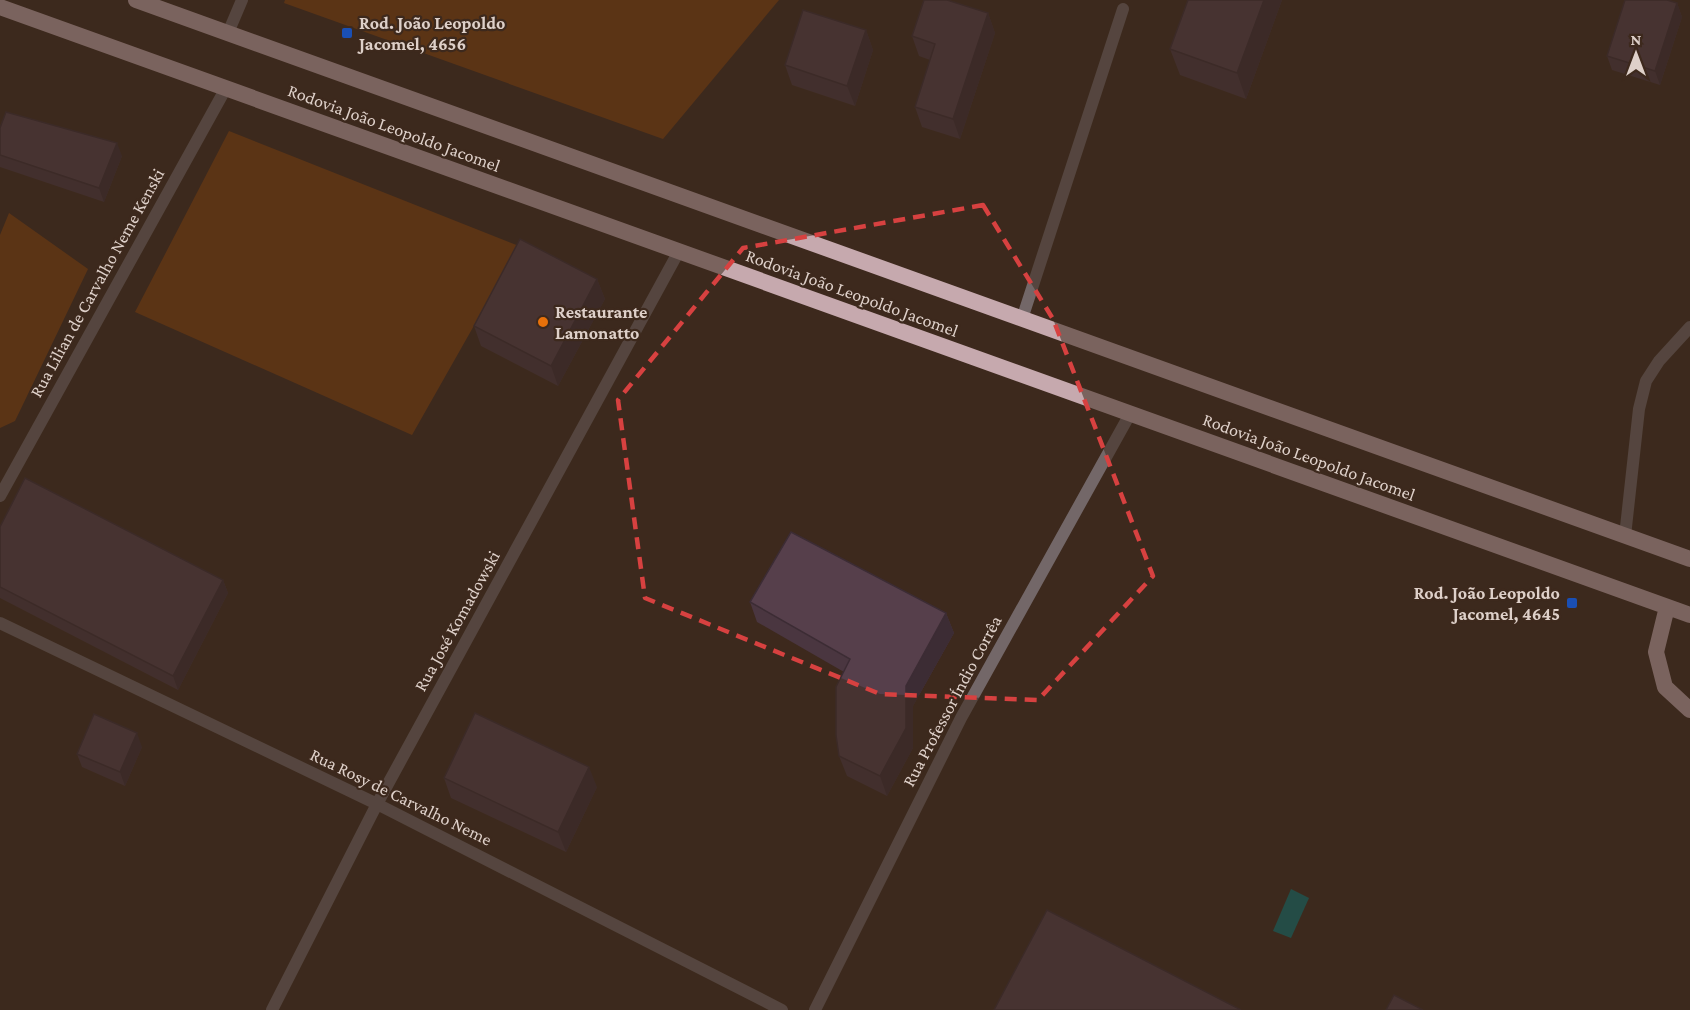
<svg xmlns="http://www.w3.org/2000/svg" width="1690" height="1010" viewBox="0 0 1690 1010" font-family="'Crimson Pro',serif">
	<rect width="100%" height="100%" fill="#3d291d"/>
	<path fill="#82400d" d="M285 0H779L663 139 284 3Z
		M229 131 519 246 412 435 135 312Z
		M9 213 88 269 15 421 0 428V235Z"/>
	<path fill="#087778" d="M1291 889 1309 898 1291 938 1273 931Z"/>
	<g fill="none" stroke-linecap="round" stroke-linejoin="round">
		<path stroke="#736768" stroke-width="12" d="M1022 319 1123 9
			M1625 536 1639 409 1646 381 1659 361 1690 327"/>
		<path stroke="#736768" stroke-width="12" d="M228 33 242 0
			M0 496 226 88
			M0 623 377 804 782 1010
			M272 1010 377 804 679 251
			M815 1010 961 718 1130 414"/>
		<path stroke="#c6a9ae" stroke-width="16" d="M136 0 1690 559
			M0 7 1690 615
			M1667 607 1656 652 1665 687 1690 710"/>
	</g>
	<path fill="#4a3640" d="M1188 0H1282L1246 99 1180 75 1170 49Z
		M1677 3 1682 17 1660 85 1612 70 1607 56Z
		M988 13 995 33 960 139 922 127 915 107 930 60 919 56 912 36Z
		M866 30 873 50 855 106 792 85 785 65Z
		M0 128 122 156 104 202 0 167Z
		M597 279 605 299 558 386 481 346 474 326Z
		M0 527 223 580 228 593 178 690 0 598Z
		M750 602 946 613 954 633 913 706V748L887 796 847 776 839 756 844 672 757 622Z
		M142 747 125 786 82 767 77 754Z
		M444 778 597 787 566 852 451 798Z"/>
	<path fill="#3c2c34" d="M1264 0H1282L1246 99 1237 73Z
		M1677 3 1682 17 1660 85 1655 71Z
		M988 13 995 33 960 139 953 119Z
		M866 30 873 50 855 106 847 86Z
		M117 143 122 156 104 202 99 188Z
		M597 279 605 299 558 386 551 366Z
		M223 580 228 593 178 690 173 676Z
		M946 613 954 633 913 706V748L887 796 880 776 906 686Z
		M137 733 142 747 125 786 120 772Z
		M589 767 597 787 566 852 558 832Z"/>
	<path fill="#563f4b" stroke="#3c2c34" stroke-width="1.5" d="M924 0H947L988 13 953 119 915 107 935 44 912 36Z
		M1188 0H1264L1237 73 1170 49Z
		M1625 0H1667L1677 3 1655 71 1607 56Z
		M803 10 866 30 847 86 785 65Z
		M6 112 117 143 99 188 0 155V128Z
		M520 239 597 279 551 366 474 326Z
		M25 478 223 580 173 676 0 587V527Z
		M791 532 946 613 906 686V728L880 776 839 756 836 735V687L850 659 750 602Z
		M475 713 589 767 558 832 444 778Z
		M94 714 137 733 120 772 77 754Z
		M1047 910 1241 1010H994Z
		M1394 995 1423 1010H1386Z"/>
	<path d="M0 0H1690V1010H0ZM983 205 1053 319 1153 576 1038 700 880 694 645 598 618 400 743 248Z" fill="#3d291d" fill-opacity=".55" fill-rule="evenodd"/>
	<path fill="none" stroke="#d74140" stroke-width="4.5" stroke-dasharray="12 8" stroke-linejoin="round" d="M983 205 1053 319 1153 576 1038 700 880 694 645 598 618 400 743 248Z"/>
	<g fill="#1a4fb4" stroke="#3d291d" stroke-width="2">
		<rect x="341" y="27" width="12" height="12" rx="3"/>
		<rect x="1566" y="597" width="12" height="12" rx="3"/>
	</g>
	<circle fill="#e8710a" stroke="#3d291d" stroke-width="2" cx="543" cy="322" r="6"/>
	<g text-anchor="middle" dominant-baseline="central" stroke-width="4.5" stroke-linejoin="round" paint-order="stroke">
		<g font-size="18" font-weight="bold" fill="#ded0c9" stroke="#3d291d" text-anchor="start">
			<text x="359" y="23">Rod. João Leopoldo<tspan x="359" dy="21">Jacomel, 4656</tspan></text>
			<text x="555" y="312">Restaurante<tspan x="555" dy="21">Lamonatto</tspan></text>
			<text x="1560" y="593" text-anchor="end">Rod. João Leopoldo<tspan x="1560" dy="21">Jacomel, 4645</tspan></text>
		</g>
		<g font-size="18" fill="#ded0c9" stroke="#3d291d">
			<text transform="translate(394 128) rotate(20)">Rodovia João Leopoldo Jacomel</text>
			<text transform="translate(97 283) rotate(-61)">Rua Lilian de Carvalho Neme Kenski</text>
			<text transform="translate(852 293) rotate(20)">Rodovia João Leopoldo Jacomel</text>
			<text transform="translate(1309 457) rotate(20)">Rodovia João Leopoldo Jacomel</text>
			<text transform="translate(457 621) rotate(-61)">Rua José Komadowski</text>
			<text transform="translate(952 701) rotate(-62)">Rua Professor Índio Corrêa</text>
			<text transform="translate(401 797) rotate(26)">Rua Rosy de Carvalho Neme</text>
		</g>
	</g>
	<g transform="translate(1636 54)" stroke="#3d291d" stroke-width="4.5" paint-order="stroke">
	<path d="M0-4.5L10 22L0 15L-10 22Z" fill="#ded0c9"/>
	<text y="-9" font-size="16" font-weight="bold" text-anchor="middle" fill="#ded0c9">N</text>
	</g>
</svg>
